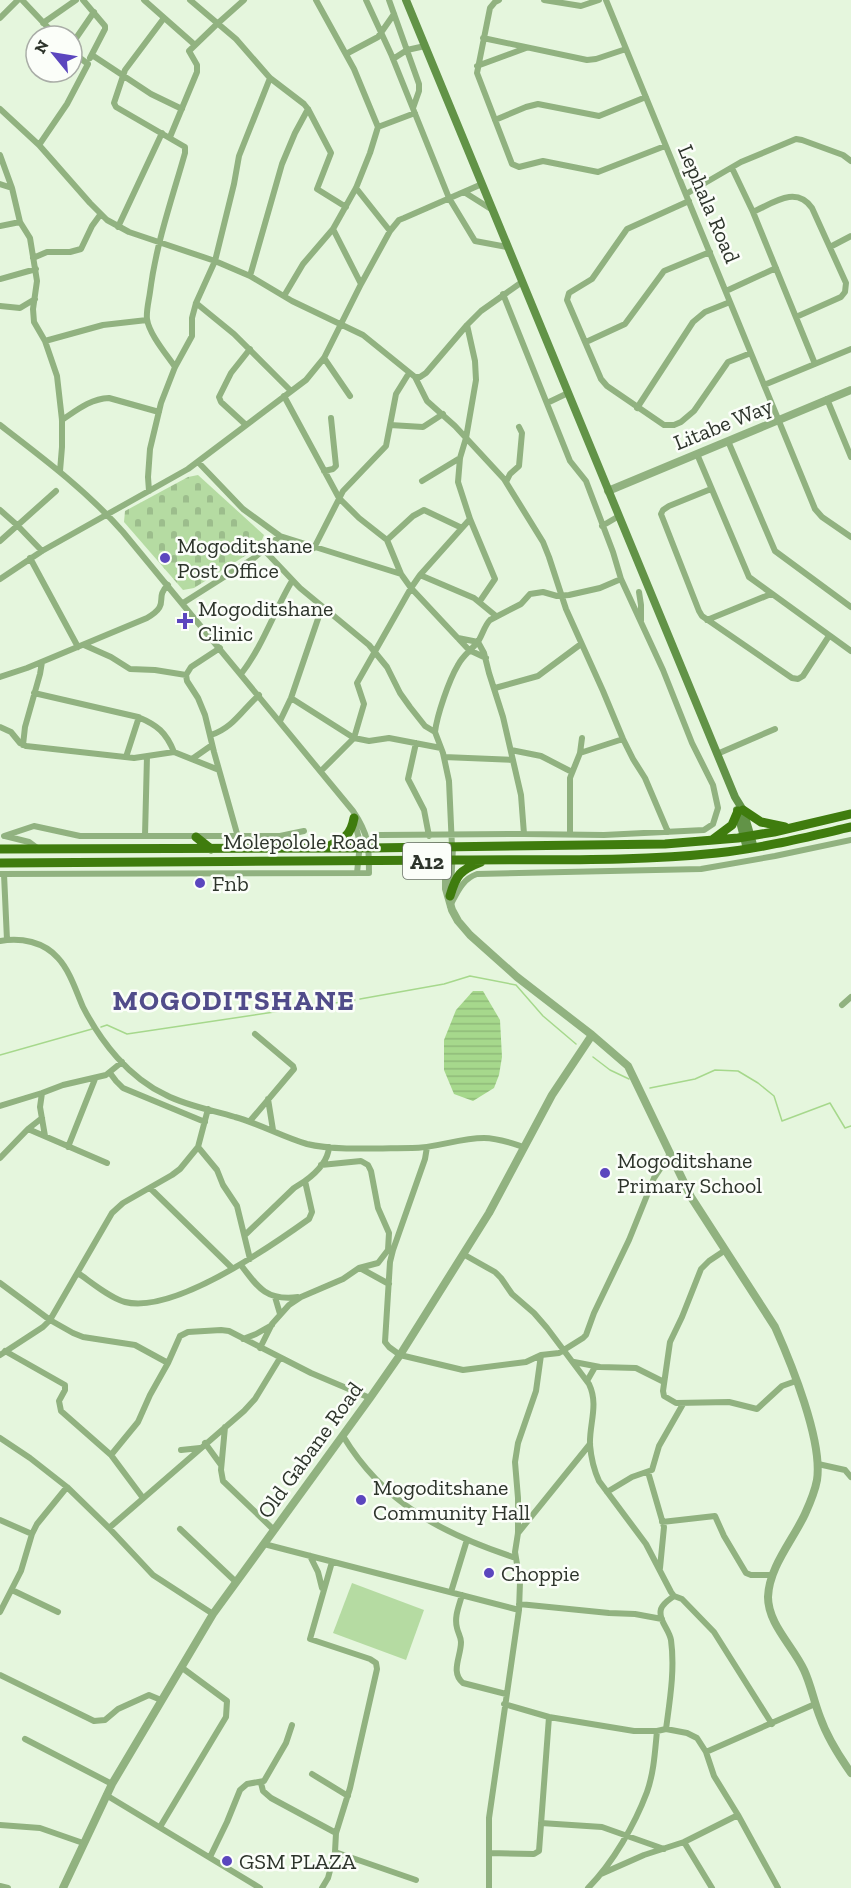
<svg xmlns="http://www.w3.org/2000/svg" width="851" height="1888" viewBox="0 0 851 1888" font-family="'Zilla Slab',serif">
	<defs>
		<pattern id="cemetery-stones" width="16" height="16" patternUnits="userSpaceOnUse" patternTransform="scale(1.5)"><rect width="16" height="16" fill="#b5dba2"/><path d="M2 7V4a2 2 0 0 1 4 0v3zM10 15v-3a2 2 0 0 1 4 0v3z" fill="#9cbd8c"/></pattern>
		<pattern id="water-rules" width="6" height="5" patternUnits="userSpaceOnUse" patternTransform="scale(1.5)"><rect width="6" height="5" fill="#a6d88c"/><path d="M0 2.5h6" fill="none" stroke="#8fba79"/></pattern>
	</defs>
	<rect width="100%" height="100%" fill="#e5f6dd"/>
	<path fill="url(#cemetery-stones)" d="M198 475 264 535 259 547 194 588 183 590 124 522 125 511 188 477Z"/>
	<path fill="#b5dba2" d="M352 1583 424 1610 406 1660 333 1633Z"/>
	<path fill="url(#water-rules)" d="M473 991H483L500 1020 502 1057 499 1075 494 1088 473 1101 454 1094 444 1070V1040L456 1010Z"/>
	<g fill="none" stroke-linecap="round" stroke-linejoin="round">
		<path stroke="#a6d88c" stroke-width="1.5" d="M360 999 444 984 470 976 516 985 543 1016 576 1044
			M101 1027 107 1025 127 1034 355 1000
			M0 1055 92 1029
			M593 1057 610 1070 629 1079
			M650 1088 695 1079 715 1070 738 1071 758 1083 774 1096 782 1121 830 1103 845 1128 851 1126"/>
		<path stroke="#91b280" stroke-width="6" d="M22 0 56 36
			M83 0 105 26V29L90 58
			M144 0 195 45
			M190 0 236 39 270 78 304 104 308 109 331 153 317 189 346 207
			M316 0 354 69 378 127 370 153 356 188 333 229 361 284
			M366 0 391 54 449 198 475 241 507 247
			M389 0 419 84V91L413 108
			M499 0 495 2 490 8 477 73 512 164 519 167 543 161 598 172 665 146
			M544 0 581 6 599 0
			M606 0 815 509 822 517 851 537
			M0 18 18 0
			M164 18 125 70 114 103 116 107 185 147V153C172 199 156 244 150 292 149 300 146 311 147 319 149 334 167 355 175 367
			M43 23 76 0
			M483 38 587 60 596 59 626 49
			M72 44 94 12
			M346 54 378 37 394 14
			M92 55 151 94 182 109
			M393 59 407 50 425 46
			M477 66 526 48
			M0 109 39 145 90 203 107 220 129 232 215 261 250 276 292 301 363 335 415 377H420L426 373 467 325 481 311 522 282
			M495 120 526 107 538 104 599 116 646 97
			M378 127 415 113
			M170 137 197 72V65L189 51 217 24 244 0
			M39 145 67 104 88 64 72 52
			M0 155 12 188 20 222 30 238 37 281 33 309 34 322 45 341 57 376 62 420V447L60 471
			M732 168 753 212 815 364
			M0 184 12 188
			M356 188 390 231
			M464 192 491 209
			M686 194 741 162 796 139 802 140 843 155 851 161
			M689 201 627 229 592 279 569 293 567 300 601 379 607 386 664 425H674L681 422 694 411 728 362 751 353
			M753 212C773 203 796 185 812 208L846 283 845 292 841 297 796 317
			M0 226 20 222
			M118 227 162 133
			M830 247 851 236
			M33 258 47 252H70L81 249 92 226 100 215
			M250 276 282 164 295 133 308 109
			M0 279 36 269
			M726 291 776 268
			M284 296 303 264 333 229
			M196 303 234 334 291 391
			M0 306 20 308 35 299
			M467 325 475 361 476 380 466 438 460 458 458 482 470 519 495 579 480 601
			M45 341 103 325 147 320
			M586 342 625 324 664 271 710 252
			M324 358 350 396
			M415 377 427 401 455 426 504 479 543 542 549 557 566 609 603 691 623 739 633 759 645 778 668 832
			M764 385 851 349
			M284 396 339 498 359 518 387 540 413 516 424 510 462 528
			M827 399 851 457
			M547 403 568 393
			M637 408 693 322 705 312 730 302
			M62 420C77 410 90 399 109 398L159 412
			M0 425C43 458 87 491 123 532L353 811C369 835 369 845 369 873L0 874
			M246 425 221 402 219 397 231 373 250 349
			M390 425 423 427 443 414
			M728 441 775 551 851 607
			M697 454 749 577 851 651
			M198 462 243 509 280 536 401 574
			M324 471 333 469 336 466 331 418
			M422 481 460 458
			M506 482 510 474 519 466 522 433 519 427
			M711 489 669 506 663 510 661 514 699 611 702 616 792 678 798 679 803 676 829 636
			M149 491 148 477 150 449 161 403 175 367 192 336V318L196 303 215 261 234 184 239 156 270 78
			M0 510 17 525 42 551
			M602 526 619 516
			M387 540 401 574 411 588 469 650 486 658
			M0 541 56 491
			M314 548 343 491 386 446 396 394 409 373
			M264 550 300 588 369 645 387 667 400 693 410 707 425 726 435 732C437 715 449 680 458 665 463 655 473 649 479 640 483 633 485 625 490 620L521 604 530 594 543 592 557 596 569 595 600 588 621 579
			M30 558 78 647
			M420 575 474 598 496 616
			M0 579 42 551 188 469 306 380 324 358 361 284 390 231 399 220 404 218 482 184
			M639 592 641 605V621
			M183 603 254 558 280 536
			M707 620 771 594
			M458 638 478 642 484 653 489 673 503 717 521 795 524 834
			M84 645 111 657 130 669 155 670 186 675
			M220 648 191 667 186 675 187 681 198 698 205 715 214 752 238 837
			M241 674C263 646 274 611 292 581
			M0 677 27 668 147 618C172 603 153 599 168 585
			M495 688 538 676 581 644
			M34 693 138 717C157 725 166 732 174 752
			M291 698 354 738 369 741 389 738 441 748
			M280 721 291 698 322 607
			M0 727 11 732 20 743 26 746 134 758 174 752 219 770
			M435 732 443 753 449 781 452 847
			M211 735C233 728 242 710 259 695
			M416 743 408 779 424 810 429 836
			M23 745 25 727 40 674 42 662
			M511 750 541 756 572 772
			M580 753 623 739
			M717 754 775 729
			M126 757 139 717
			M444 757 513 760
			M192 759 212 745
			M321 771 354 738 364 704 357 683 411 588 420 575 470 519
			M354 819 360 843 357 873
			M570 834V778L580 753 582 738
			M380 835 524 834 604 835 704 830 713 824 718 808 713 785 692 743 663 670 621 579 613 552 586 481 570 461 566 451 503 294
			M4 836 34 826 80 836H280L304 831
			M5 836 29 842 37 848
			M145 836 147 756
			M4 874 7 940
			M450 906C457 893 462 879 477 874L701 869 775 856 851 840
			M0 941C21 937 44 942 58 958 70 971 76 991 83 1007 101 1042 129 1078 166 1095 187 1106 212 1110 235 1117 260 1124 283 1137 307 1144 335 1151 382 1148 412 1148 436 1148 459 1138 484 1138 498 1138 511 1143 524 1147
			M842 1005 851 997
			M110 1073 116 1081 123 1088 205 1122
			M42 1093 40 1107 45 1136
			M268 1099 273 1130
			M0 1106 42 1093 63 1085 106 1075 122 1062
			M250 1121 294 1069 293 1066 255 1034
			M28 1129 107 1163
			M68 1147 95 1079
			M198 1147 217 1170 223 1185 237 1206 250 1259
			M427 1147 425 1159 393 1250 390 1262 385 1342 389 1347 400 1355 463 1370 526 1362 541 1355 559 1353 583 1338 586 1335 594 1313 629 1240 654 1178 670 1154
			M0 1158 28 1129 42 1118
			M150 1188 232 1268
			M245 1235 294 1188 305 1181
			M724 1251 709 1261 701 1269 682 1317 670 1342 663 1391 664 1396 676 1403 729 1402 757 1409 782 1386 796 1381
			M463 1254 495 1272 501 1278 512 1294 534 1313 547 1328 589 1384C599 1405 589 1424 590 1445 591 1457 594 1470 599 1481L646 1544 671 1592 674 1596 682 1599 714 1632 772 1724
			M241 1265C258 1288 267 1301 298 1297
			M360 1268 389 1284
			M78 1273C91 1282 110 1298 125 1302 174 1314 270 1247 309 1219L312 1212 305 1181C316 1173 328 1161 329 1147
			M0 1283 50 1320 73 1333 83 1337 135 1345 168 1363
			M275 1297 280 1314
			M243 1339 256 1334 272 1325
			M260 1348 272 1324 289 1305 301 1297 343 1279 359 1268 378 1263 388 1250 389 1233 378 1208 371 1171 368 1165 361 1161 321 1165
			M5 1351 65 1385V1390L59 1401 61 1411 111 1455 143 1498
			M0 1355 43 1327 50 1320 112 1213 123 1203 172 1175 180 1169 198 1147 208 1109
			M574 1362 600 1367 636 1368 664 1382
			M587 1381 595 1367
			M225 1427 221 1470 223 1481 274 1530
			M343 1436C384 1504 443 1534 516 1558
			M0 1438 30 1458 67 1487 109 1528 153 1575 213 1614
			M205 1443 221 1465
			M181 1450 200 1448
			M111 1455 138 1422 150 1395 168 1363 180 1336 188 1332 221 1330 229 1331 311 1373 370 1398
			M818 1464 845 1470 851 1477
			M648 1472 664 1527 660 1568
			M607 1492 632 1477 652 1470 659 1446 683 1404
			M0 1520 32 1534
			M662 1522 715 1516 724 1536 746 1573 751 1575H773
			M109 1528 244 1411 255 1399 280 1358
			M180 1529 236 1582
			M518 1533 590 1444
			M264 1544 519 1610
			M310 1556 318 1572 322 1588
			M12 1590 58 1612
			M451 1592 466 1543
			M462 1595C459 1606 454 1617 457 1628 458 1633 461 1637 461 1642 461 1657 450 1672 463 1683L506 1694
			M519 1604 609 1613 635 1614 662 1619
			M0 1612 21 1571 32 1534 37 1524 67 1487
			M0 1675 94 1721 105 1720 118 1709 149 1695 161 1700
			M504 1704 549 1717 634 1731H657L666 1729 687 1733 697 1738 706 1752 714 1776 738 1815 778 1888
			M666 1729C670 1699 675 1669 671 1640 669 1629 658 1620 661 1609 663 1603 670 1599 674 1596
			M25 1739 112 1784
			M706 1752 815 1704
			M312 1774 348 1796
			M261 1783 263 1791 271 1798 336 1833
			M106 1795 260 1888
			M541 1823 602 1827 664 1849
			M0 1825 40 1828 83 1843
			M160 1827 226 1717 227 1701 181 1667
			M684 1842 712 1888
			M335 1852 416 1880
			M489 1853 534 1854 539 1851 549 1717
			M210 1857 227 1822 240 1790 247 1784 264 1781 286 1743 292 1725
			M601 1874 644 1855 684 1842 738 1815
			M0 1886 8 1888
			M322 1888 328 1878 335 1852 336 1833 350 1788 377 1669 376 1663 370 1659 310 1639 332 1562
			M489 1888V1818L519 1610 520 1582 515 1552 518 1533V1498L515 1462 518 1443 536 1391 541 1355
			M588 1888C613 1863 635 1824 647 1792 654 1772 655 1751 657 1731"/>
		<path stroke="#91b280" stroke-width="8" d="M608 491 851 390
			M446 847V889L452 910 458 921 470 935 517 977 592 1035 628 1066 691 1197 775 1327C791 1363 823 1441 817 1480 815 1491 810 1503 805 1514 793 1540 769 1567 768 1597 768 1624 793 1646 804 1670 811 1685 814 1702 820 1717 827 1737 839 1756 851 1773
			M450 889 452 847
			M63 1888 112 1784 213 1614 370 1398 400 1355 489 1213 552 1095 592 1035"/>
		<path stroke="#629347" stroke-width="8" d="M406 0 735 797 743 810 754 848
			M737 810 747 849"/>
		<path stroke="#3f7c0e" stroke-width="9" d="M743 810 761 822 785 827
			M196 837 211 849
			M712 840 732 825 738 811
			M329 846C344 839 351 835 354 818
			M0 849 369 848 665 844 738 838 774 832 851 814
			M0 863C153 861 306 862 459 860 544 859 632 862 717 853 763 848 807 837 851 827
			M450 896C456 875 460 870 481 862"/>
	</g>
	<g fill="#5b46be" stroke="#fbfef9" stroke-width="2">
		<circle cx="165" cy="558" r="6"/>
		<path d="M182 612h6v6h6v6h-6v6h-6v-6h-6v-6h6z"/>
		<circle cx="200" cy="883" r="6"/>
		<circle cx="605" cy="1173" r="6"/>
		<circle cx="361" cy="1500" r="6"/>
		<circle cx="489" cy="1573" r="6"/>
		<circle cx="227" cy="1861" r="6"/>
	</g>
	<g text-anchor="middle" dominant-baseline="central" stroke-width="5" stroke-linejoin="round" paint-order="stroke">
		<rect fill="#fbfef9" stroke="#6b7169" stroke-width="1.5" x="403" y="843" width="48" height="36" rx="4.5"/>
		<g font-size="21" font-weight="bold" fill="#2d342b">
			<text x="427" y="861">A12</text>
		</g>
		<g font-size="22" fill="#2d342b" stroke="#fbfef9">
			<text transform="translate(709 204) rotate(67)">Lephala Road</text>
			<text transform="translate(723 424) rotate(-22)">Litabe Way</text>
			<text x="301" y="841">Molepolole Road</text>
			<text transform="translate(310 1450) rotate(-54)">Old Gabane Road</text>
		</g>
		<g font-size="22" fill="#2d342b" stroke="#fbfef9" text-anchor="start">
			<text x="177" y="545">Mogoditshane<tspan x="177" dy="25">Post Office</tspan></text>
			<text x="198" y="608">Mogoditshane<tspan x="198" dy="25">Clinic</tspan></text>
			<text x="212" y="883">Fnb</text>
			<text x="617" y="1160">Mogoditshane<tspan x="617" dy="25">Primary School</tspan></text>
			<text x="373" y="1487">Mogoditshane<tspan x="373" dy="25">Community Hall</tspan></text>
			<text x="501" y="1573">Choppie</text>
			<text x="239" y="1861">GSM PLAZA</text>
		</g>
		<g font-size="28" font-weight="bold" letter-spacing="1.5" fill="#514c8a" stroke="#fbfef9">
			<text x="234" y="1000">MOGODITSHANE</text>
		</g>
	</g>
	<g transform="translate(54 54) rotate(300)"><circle r="28" fill="#fbfef9" stroke="#a9ada7" stroke-width="1.5"/>
	<path d="M0-4.5L10 22L0 15L-10 22Z" fill="#5b46be"/>
	<text y="-9" font-size="16" font-weight="bold" text-anchor="middle" fill="#2d342b">N</text>
	</g>
</svg>
